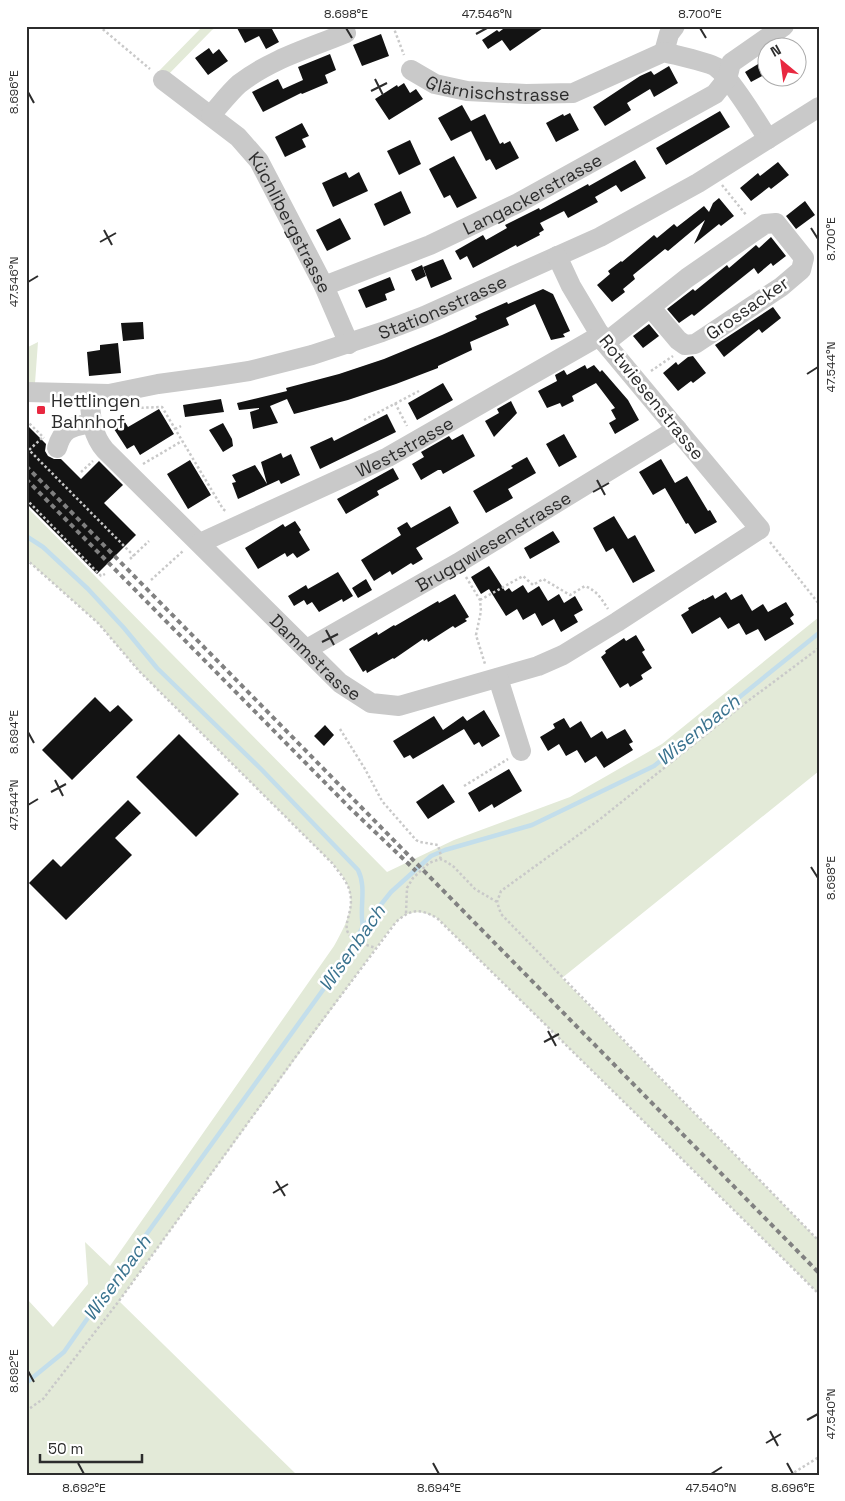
<svg xmlns="http://www.w3.org/2000/svg" width="845" height="1501" viewBox="0 0 845 1501" font-family="'Space Grotesk',sans-serif">
	<rect width="100%" height="100%" fill="#fff"/>
	<path fill="#e3ead8" d="M203 26H219L212 30 163 80 156 74Z
		M38 342 35 383H26V348Z
		M26 506 387 872 454 840 570 797 662 744 819 617V771L562 978 819 1241V1294L437 918C404 901 394 925 376 948L119 1301 297 1475H26V1291L27 1299 53 1327 88 1284 85 1242 110 1266 334 946C343 930 355 909 349 890 347 880 339 871 332 863L139 671 98 623 26 559Z"/>
	<g fill="none" stroke-linecap="round" stroke-linejoin="round">
		<path stroke="#c3deeb" stroke-width="4.5" d="M26 536 43 547 88 589 124 628 157 668 262 770 358 870C367 888 359 907 363 927
			M26 1383 64 1352 143 1239 333 976 363 927 391 892 431 856 445 850 532 825 654 766 819 633"/>
	</g>
	<path fill="#131313" d="M236 26H278L272 29 279 42 266 49 259 36 245 43Z
		M507 26H546L510 51 502 40 488 49 482 40 497 30 499 32Z
		M381 34 389 56 362 66 353 45Z
		M209 48 213 54 219 49 228 61 208 75 195 58Z
		M330 54 336 70 325 75 328 83 302 94 301 93 263 112 252 92 278 79 283 89 303 80 298 67Z
		M763 61 768 69V73L751 82 745 72Z
		M669 66 678 83 654 97 650 89 627 103 631 110 605 126 593 107 640 76 651 71 654 75Z
		M404 83 410 93 416 89 423 99 389 120 375 99 397 85 398 87Z
		M462 105 471 121 485 114 500 144 503 142 504 144 510 141 519 158 496 170 490 159 486 161 471 131 451 141 438 118Z
		M720 111 730 127 666 165 656 148Z
		M570 113 579 130 556 142 546 123 563 114 564 116Z
		M302 123 309 136 302 139 306 147 285 157 275 137Z
		M410 140 421 164 399 175 387 151Z
		M454 156 477 198 457 208 450 195 444 198 429 169Z
		M635 160 646 178 621 192 616 185 595 197 598 202 568 218 564 211 540 223 544 230 539 233 540 235 517 247 516 245 473 268 467 256 460 260 455 251 483 235 486 240 507 228 505 225 539 208 540 210 588 184 589 186Z
		M778 162 789 175 771 189 769 187 751 201 740 188 758 173 760 176Z
		M346 172 349 178 359 172 368 191 333 207 322 183Z
		M401 191 411 213 384 226 374 204Z
		M719 198 734 216 721 226 719 224 694 244 705 220 668 251 665 249 633 275 635 279 623 289 625 292 612 302 597 285 610 274 608 271 621 261 622 262 654 235 657 238 674 224 677 227 704 206 709 212 713 203Z
		M805 201 815 215 796 229 786 216Z
		M340 218 351 239 327 251 316 230Z
		M771 237 786 256 773 266 771 263 758 274 754 268 694 316 692 314 679 323 667 309 693 289 695 291 727 265 729 268 756 245 759 248Z
		M443 259 452 279 431 288 423 267Z
		M422 265 426 276 416 281 411 270Z
		M390 277 395 290 385 294 387 300 366 308 358 290Z
		M543 289 553 294 570 331 563 334 565 337 551 340 535 304 506 318 509 325 470 342 472 350 438 366V368L396 384 348 400 294 414 287 399 270 406 278 423 253 429 250 412 259 409V408L239 410 237 403 287 391 286 388 339 374 384 359 442 335 477 319 475 316 507 302 508 304Z
		M773 307 781 318 762 333 759 329 724 357 715 345Z
		M143 322 144 339 123 341 121 323Z
		M649 324 659 336 643 348 633 336Z
		M118 343 121 373 89 376 87 352 100 350V345Z
		M693 356 706 373 693 383 691 381 678 391 663 373 676 362 678 365 688 357Z
		M585 365 587 369 594 365 600 372 602 370 628 400 639 420 615 434 609 423 616 419 611 410 615 408 596 383 572 396 574 401 562 407 560 403 547 408 538 391 557 381 555 375 564 370 567 375Z
		M443 383 453 400 417 420 408 403Z
		M221 399 224 412 185 417 183 405Z
		M511 401 517 413 494 437 485 421 499 413 497 409Z
		M159 409 174 434 140 455 134 445 127 449 114 429 125 422 128 427Z
		M387 414 396 432 320 469 310 447 332 437 334 441Z
		M223 423 232 439 233 446 223 452 209 430Z
		M26 424 46 444 45 451 48 456 54 459H61L81 479 99 461 123 485 104 503 136 535 97 574 26 503Z
		M463 434 475 456 443 474 441 470H438L421 480 412 464 424 457 421 452 449 436 452 440Z
		M564 434 577 457 559 467 546 444Z
		M281 453 283 458 291 454 300 475 281 484 279 480 238 499 232 483 236 482 232 475 255 465 267 484 261 462Z
		M527 457 536 473 508 489 513 498 486 513 473 491 513 468 511 466Z
		M661 459 675 483 687 476 708 511 710 510 717 522 695 534 688 523 686 524 665 488 653 495 639 472Z
		M190 460 211 495 188 509 167 474Z
		M393 468 399 479 377 491 379 495 346 514 337 499Z
		M450 506 459 523 416 548 423 559 413 565 411 563 392 575 390 571 374 581 361 560 401 535 397 528 407 522 411 528Z
		M614 516 628 539 635 535 655 571 633 583 613 548 606 552 593 528Z
		M295 521 301 530 299 532 310 550 297 558 293 553 287 557 285 553 258 569 245 548 283 524 285 527Z
		M553 531 560 542 530 559 524 548Z
		M489 566 505 591 509 588 512 592 523 585 528 593 539 586 548 601 559 594 564 603 575 596 583 610 574 615 578 622 561 632 554 619 542 626 535 613 523 620 517 609 506 616 489 589 481 594 471 577Z
		M338 572 353 596 343 602 342 599 319 612 312 602 307 605 304 600 294 606 288 596 306 585 308 589Z
		M366 579 372 590 358 598 352 588Z
		M726 592 731 600 742 594 752 611 763 604 768 612 786 602 794 615 790 618 794 624 765 641 758 629 746 635 739 623 728 629 720 617 692 634 681 615 689 610 688 608 704 599V600L713 595 715 599Z
		M455 594 469 617 465 619 467 621 455 628 453 626 428 642 427 639 424 641 423 639 394 659 393 658 367 673 366 670 363 672 349 649 377 632 378 635 394 625 395 626 438 601 439 603Z
		M636 635 645 650 642 652 652 668 641 675 643 679 630 687 628 683 620 688 601 657 606 653 605 651 624 638 626 641Z
		M95 697 110 712 118 705 133 720 72 780 42 750Z
		M484 710 500 736 482 747 479 742 474 745 464 729 413 759 410 755 404 758 393 741 434 716 443 730 463 716 467 721Z
		M564 718 570 728 581 721 591 738 602 731 607 739 625 729 633 742 629 744 633 750 604 768 596 756 585 763 577 750 566 756 559 744 548 751 540 737 555 728 553 724Z
		M325 725 334 735 324 746 314 736Z
		M179 734 239 794 196 837 136 777Z
		M509 769 522 791 494 808 492 804 479 812 468 793Z
		M443 784 455 802 428 819 416 802Z
		M128 800 141 813 115 838 132 855 66 920 29 883 53 859 61 867Z"/>
	<g fill="none" stroke-linecap="round" stroke-linejoin="round">
		<path stroke="#c9c9c9" stroke-width="2.5" stroke-dasharray="2.5 2.5" stroke-linecap="butt" d="M99 26 150 69
			M393 26 404 55
			M722 185 747 216
			M651 371 673 356
			M395 403 407 426
			M132 406 134 408 162 407 223 509 227 512
			M26 420 44 438
			M364 420 419 391
			M175 429 181 426
			M42 438 29 450 134 556
			M143 464 182 441
			M81 472 93 461
			M26 499 101 576 105 574
			M770 542 819 604
			M26 559 98 623 139 671 332 863C338 871 346 880 349 889 359 920 324 933 376 948
			M130 559 149 541
			M466 577 480 600 481 611 476 635 485 664
			M151 580 183 551
			M480 600 523 576 533 585 543 579 570 595 585 586C597 591 601 598 608 609
			M819 648 744 704 599 820 501 891 497 902 501 914 819 1241
			M340 729 365 769 382 801 416 840 420 842 438 845 441 856 440 859
			M464 786 508 759
			M406 913 407 888 413 878 429 863 440 859 447 862 454 867 475 889 497 902
			M26 1411 43 1399 119 1301 318 1026 396 922C411 909 419 908 437 918L819 1294
			M790 1475 819 1457"/>
		<g stroke="#c9c9c9" stroke-width="20">
			<path d="M664 52 669 34 675 26"/>
			<path id="s1" d="M411 70 435 84 467 91 526 94 573 93 664 52C675 55 708 62 716 67 730 77 758 123 768 139"/>
			<path id="s2" d="M163 80 238 137 259 161 324 286 349 344"/>
			<path d="M211 115C220 105 229 93 239 84 271 59 310 48 346 33"/>
			<path id="s3" d="M324 286 430 245 518 203 715 94 727 79 731 63 784 26"/>
			<path d="M605 343 687 278 765 224 776 223 804 258 801 270 781 287 695 344 685 345 678 340 651 308"/>
			<path id="s4" d="M26 392 109 394 158 384 210 377 249 371 312 355 382 332 424 316 600 237 698 183 819 107"/>
			<path id="s5" d="M89 394C91 415 91 434 105 450L340 683 371 703 399 706 538 666 563 655 617 622 760 529 605 343 571 286 557 256"/>
			<path d="M57 448C63 427 72 427 91 423"/>
			<path id="s6" d="M200 543 388 457 601 335"/>
			<path id="s7" d="M307 649 458 563 677 429"/>
			<path d="M498 678 521 751"/>
		</g>
		<path stroke="#818181" stroke-width="4" stroke-dasharray="5 4" stroke-linecap="butt" d="M26 466 819 1273
			M26 479 350 808 416 871"/>
	</g>
	<path fill="none" stroke="#2c2c2c" stroke-width="2" d="M346 28 352 38M700 28 706 38M476 34 487 28M375 79 383 95M371 91 387 83M28 92 34 103M811 228 818 239M104 230 112 245M100 242 116 233M28 282 38 276M807 374 818 367M597 480 605 495M593 492 609 483M326 630 334 645M322 642 338 634M28 732 34 743M55 780 63 796M51 792 66 784M28 805 38 799M811 867 818 878M548 1031 556 1046M544 1042 559 1034M276 1181 285 1196M273 1193 288 1184M28 1371 34 1382M807 1420 818 1414M770 1431 778 1446M766 1443 781 1434M78 1463 84 1474M433 1463 439 1474M787 1463 793 1474M711 1474 722 1467"/>
	<rect fill="#e82840" stroke="#fff" stroke-width="2" x="36" y="405" width="10" height="10" rx="2.5"/>
	<g text-anchor="middle" dominant-baseline="central" stroke-width="5" stroke-linejoin="round" paint-order="stroke">
		<g font-size="18" fill="#2c2c2c" stroke="#fff">
			<text stroke="none"><textPath href="#s1" startOffset="91">Glärnischstrasse</textPath></text>
			<text stroke="none"><textPath href="#s3" startOffset="228">Langackerstrasse</textPath></text>
			<text stroke="none"><textPath href="#s2" startOffset="195">Küchlibergstrasse</textPath></text>
			<text stroke="none"><textPath href="#s4" startOffset="429">Stationsstrasse</textPath></text>
			<text transform="translate(747 308) rotate(-35)">Grossacker</text>
			<text transform="translate(652 397) rotate(51)">Rotwiesenstrasse</text>
			<text stroke="none"><textPath href="#s6" startOffset="226">Weststrasse</textPath></text>
			<text stroke="none"><textPath href="#s7" startOffset="215">Bruggwiesenstrasse</textPath></text>
			<text stroke="none"><textPath href="#s5" startOffset="355">Dammstrasse</textPath></text>
		</g>
		<g font-size="18" fill="#2c2c2c" stroke="#fff" text-anchor="start">
			<text x="51" y="400">Hettlingen<tspan x="51" dy="21">Bahnhof</tspan></text>
		</g>
		<g font-size="19" font-style="italic" fill="#39728e" stroke="#fff">
			<text transform="translate(698 730) rotate(-39)">Wisenbach</text>
			<text transform="translate(352 948) rotate(-55)">Wisenbach</text>
			<text transform="translate(117 1278) rotate(-54)">Wisenbach</text>
		</g>
	</g>
	<rect width="845" height="1501" fill="none" stroke="#ffffff" stroke-width="55"/>
	<g transform="translate(782 62) rotate(331)"><circle r="24" fill="#ffffff" stroke="#ababab"/>
	<path d="M0-4L9 19L0 12L-9 19Z" fill="#e82840"/>
	<text y="-8" font-size="14" font-weight="bold" text-anchor="middle" fill="#2c2c2c">N</text>
	</g>
	<path d="M40 1454v8h102v-8" fill="none" stroke="#2c2c2c" stroke-width="2.5"/>
	<text x="48" y="1454" font-size="15" fill="#2c2c2c" stroke="#ffffff" stroke-width="4" paint-order="stroke">50 m</text>
	<rect x="28" y="28" width="790" height="1446" fill="none" stroke="#2c2c2c" stroke-width="2"/>
	<g font-size="12" text-anchor="middle" fill="#2c2c2c">
		<text x="346" y="18">8.698°E</text>
		<text x="487" y="18">47.546°N</text>
		<text x="700" y="18">8.700°E</text>
		<text transform="translate(14 92) rotate(-90)" y="4">8.696°E</text>
		<text transform="translate(831 239) rotate(-90)" y="4">8.700°E</text>
		<text transform="translate(14 282) rotate(-90)" y="4">47.546°N</text>
		<text transform="translate(831 367) rotate(-90)" y="4">47.544°N</text>
		<text transform="translate(14 732) rotate(-90)" y="4">8.694°E</text>
		<text transform="translate(14 805) rotate(-90)" y="4">47.544°N</text>
		<text transform="translate(831 878) rotate(-90)" y="4">8.698°E</text>
		<text transform="translate(14 1371) rotate(-90)" y="4">8.692°E</text>
		<text transform="translate(831 1414) rotate(-90)" y="4">47.540°N</text>
		<text x="84" y="1492">8.692°E</text>
		<text x="439" y="1492">8.694°E</text>
		<text x="711" y="1492">47.540°N</text>
		<text x="793" y="1492">8.696°E</text>
	</g>
</svg>
